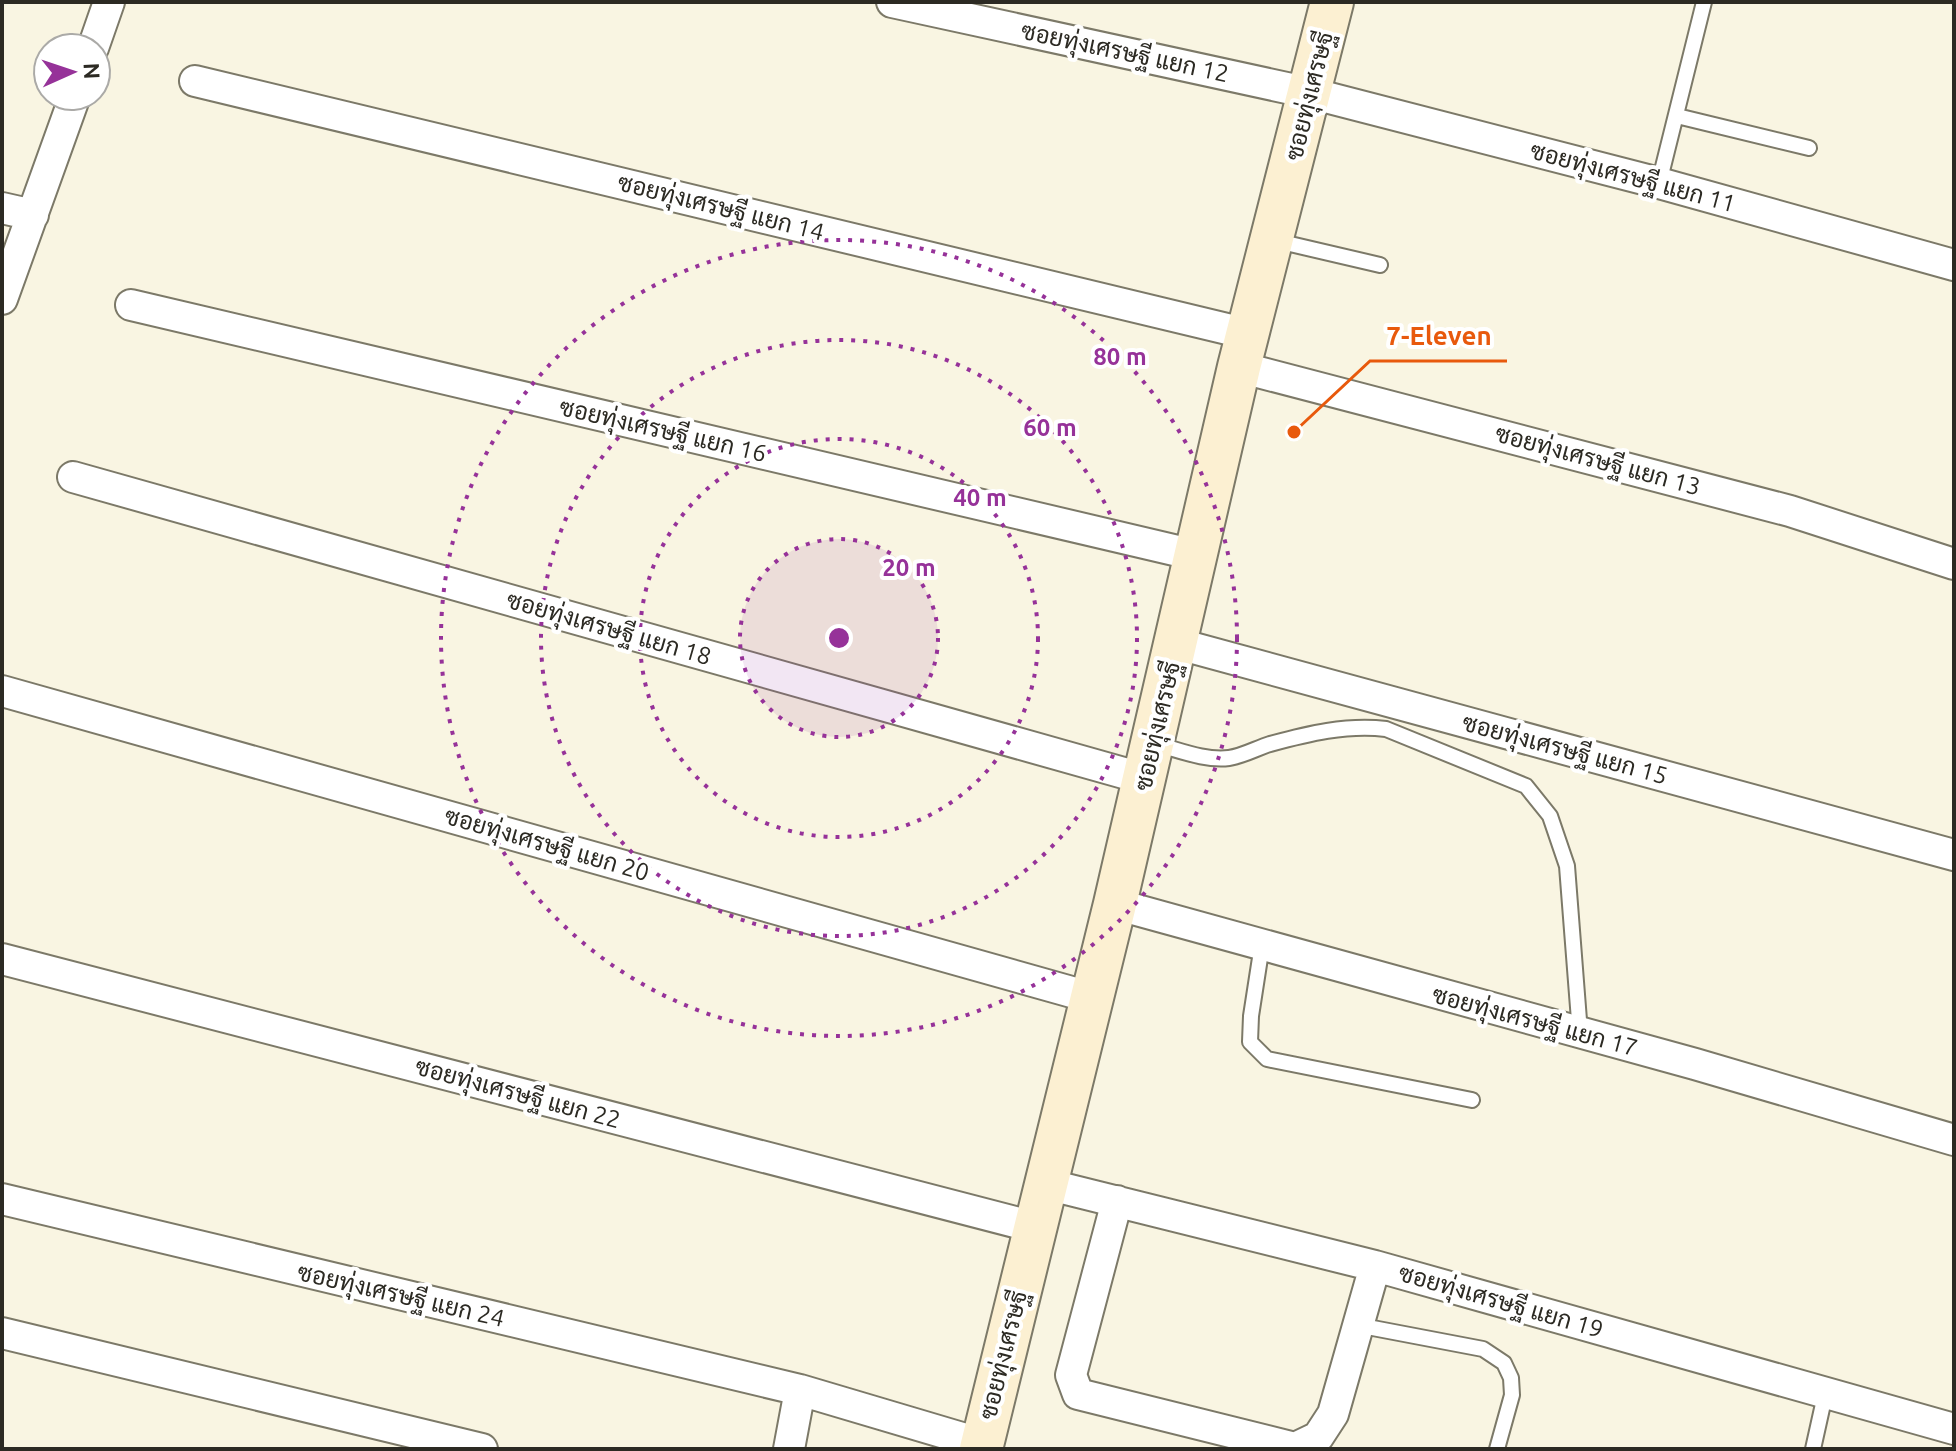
<svg xmlns="http://www.w3.org/2000/svg" width="1956" height="1451" viewBox="0 0 1956 1451" font-family="Ubuntu,Sarabun,sans-serif">
	<rect width="100%" height="100%" fill="#f9f5e2"/>
	<g fill="none" stroke-linecap="round" stroke-linejoin="round">
		<defs>
			<path id="service" d="M1677 116 1809 148
				M1659 183 1704 2
				M1273 240 1380 265
				M1156 744C1179 750 1205 761 1229 758 1243 756 1257 748 1270 744 1307 734 1347 724 1386 729L1526 786 1550 816 1567 866 1580 1033
				M1262 945 1251 1016 1250 1042 1267 1059 1472 1100
				M1357 1325 1483 1349 1504 1363 1511 1378 1512 1395 1497 1449
				M1813 1449 1825 1395"/>
			<path id="minor" d="M892 2 1310 93 1659 183 1954 265
				M93 48 109 2
				M195 81 1248 334
				M2 208 33 215
				M2 299 75 96
				M131 305 1195 555
				M1239 367 1790 511 1954 564
				M73 477 1145 779
				M1175 643 1954 855
				M2 691 1093 998
				M1115 904 1695 1064 1954 1140
				M2 959 1034 1227
				M1046 1184 1375 1266 1954 1429
				M2 1199 800 1390 982 1444
				M1117 1201 1071 1375 1078 1394 1295 1448 1318 1437 1333 1414 1375 1266
				M2 1333 482 1449
				M789 1449 800 1390"/>
			<path id="secondary" d="M981 1449 1115 904 1239 367 1332 2"/>
		</defs>
		<use href="#service" stroke="#7c7968" stroke-width="18"/>
		<use href="#minor" stroke="#7c7968" stroke-width="34"/>
		<use href="#secondary" stroke="#7c7968" stroke-width="46"/>
		<use href="#service" stroke="#fff" stroke-width="14"/>
		<use href="#minor" stroke="#fff" stroke-width="30"/>
		<use href="#secondary" stroke="#fcf0d2" stroke-width="42"/>
	</g>
	<circle cx="839" cy="638" r="99" fill="#963299" fill-opacity=".12"/>
	<g fill="none" stroke="#963299" stroke-width="4" stroke-dasharray="4 8">
		<circle cx="839" cy="638" r="99"/>
		<circle cx="839" cy="638" r="199"/>
		<circle cx="839" cy="638" r="298"/>
		<circle cx="839" cy="638" r="398"/>
	</g>
	<g text-anchor="middle" dominant-baseline="central" stroke-width="8" stroke-linejoin="round" paint-order="stroke">
		<g font-size="24" fill="#2c2a23" stroke="#fff">
			<text transform="translate(1125 52) rotate(12)">ซอยทุ่งเศรษฐี แยก 12</text>
			<text transform="translate(1309 96) rotate(-76)">ซอยทุ่งเศรษฐี</text>
			<text transform="translate(1633 177) rotate(15)">ซอยทุ่งเศรษฐี แยก 11</text>
			<text transform="translate(721 207) rotate(14)">ซอยทุ่งเศรษฐี แยก 14</text>
			<text transform="translate(663 430) rotate(13)">ซอยทุ่งเศรษฐี แยก 16</text>
			<text transform="translate(1598 460) rotate(15)">ซอยทุ่งเศรษฐี แยก 13</text>
			<text transform="translate(609 628) rotate(16)">ซอยทุ่งเศรษฐี แยก 18</text>
			<text transform="translate(1157 726) rotate(-77)">ซอยทุ่งเศรษฐี</text>
			<text transform="translate(1565 749) rotate(15)">ซอยทุ่งเศรษฐี แยก 15</text>
			<text transform="translate(547 844) rotate(16)">ซอยทุ่งเศรษฐี แยก 20</text>
			<text transform="translate(1535 1021) rotate(15)">ซอยทุ่งเศรษฐี แยก 17</text>
			<text transform="translate(518 1093) rotate(15)">ซอยทุ่งเศรษฐี แยก 22</text>
			<text transform="translate(401 1295) rotate(13)">ซอยทุ่งเศรษฐี แยก 24</text>
			<text transform="translate(1501 1301) rotate(16)">ซอยทุ่งเศรษฐี แยก 19</text>
			<text transform="translate(1003 1355) rotate(-76)">ซอยทุ่งเศรษฐี</text>
		</g>
	</g>
	<circle cx="839" cy="638" r="12" fill="#963299" stroke="#fff" stroke-width="4"/>
	<g font-size="24" text-anchor="middle" font-weight="bold" fill="#963299" stroke="#fff" stroke-width="8" stroke-linejoin="round" paint-order="stroke">
		<text x="1120" y="365">80 m</text>
		<text x="1050" y="436">60 m</text>
		<text x="980" y="506">40 m</text>
		<text x="909" y="576">20 m</text>
	</g>
	<path fill="none" stroke="#e8590c" stroke-width="3" d="M1294 432L1370 361H1507"/>
	<circle fill="#e8590c" stroke="#fff" stroke-width="3" cx="1294" cy="432" r="8"/>
	<g font-size="26" text-anchor="middle" font-weight="bold" fill="#e8590c" stroke="#fff" stroke-width="8" stroke-linejoin="round" paint-order="stroke">
		<text x="1439" y="345">7-Eleven</text>
	</g>
	<rect width="1956" height="1451" fill="none" stroke="#2c2a23" stroke-width="8"/>
	<g transform="translate(72 72) rotate(87)"><circle r="38" fill="#ffffff" stroke="#abaaa7" stroke-width="2"/>
	<path d="M0-6L14 30L0 20L-14 30Z" fill="#963299"/>
	<text y="-12" font-size="22" font-weight="bold" text-anchor="middle" fill="#2c2a23">N</text>
	</g>
</svg>
